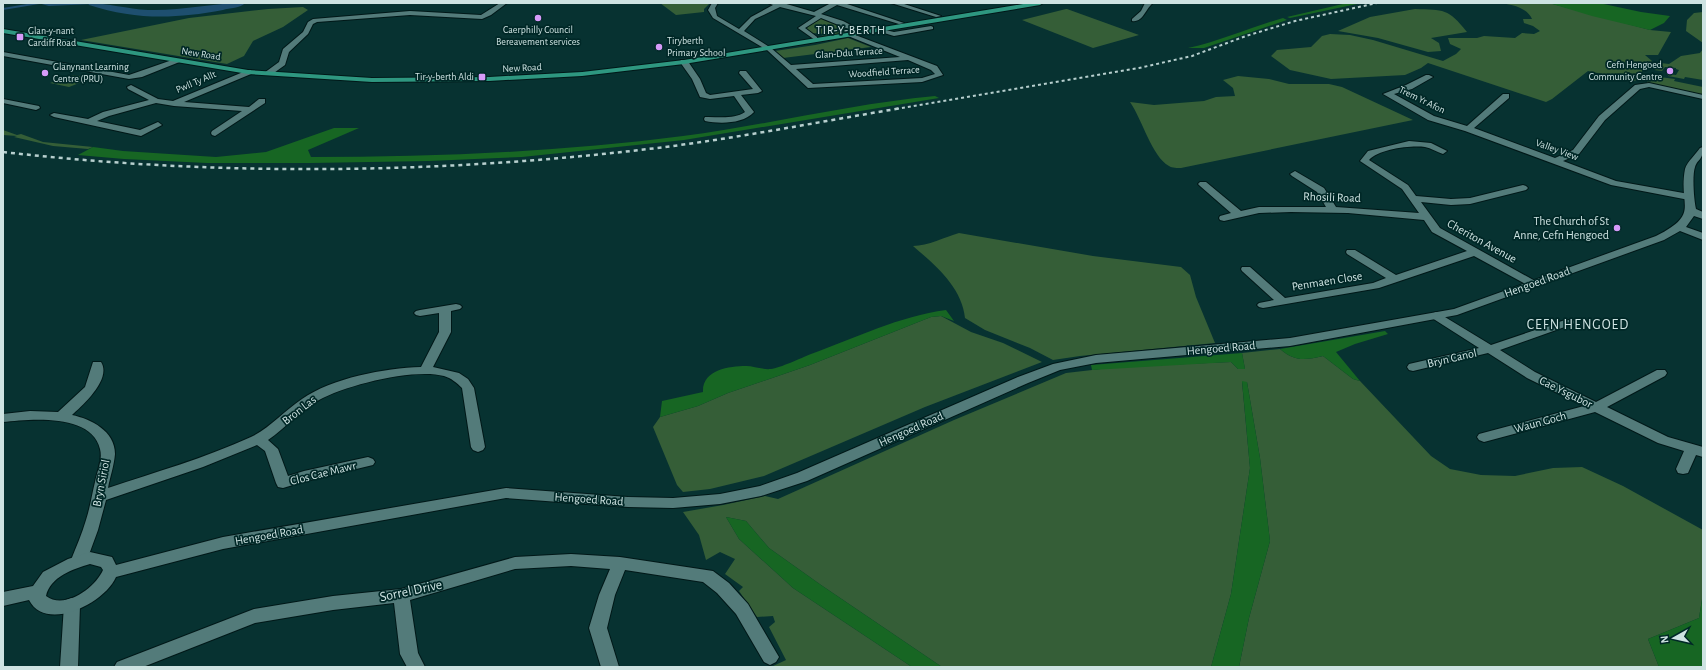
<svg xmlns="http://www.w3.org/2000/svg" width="1706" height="670" viewBox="0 0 1706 670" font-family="'Alegreya Sans',sans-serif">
	<rect width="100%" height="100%" fill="#073231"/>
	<path fill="#355e37" d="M660 3H710L704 9V12L676 15Z
		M1498 3H1549L1650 30 1671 32 1658 55H1645L1652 61 1646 66 1635 81 1588 71 1552 99 1546 102 1428 63 1421 68 1405 75 1331 79 1290 70 1271 56 1277 50 1311 47 1322 36 1330 34 1350 35 1373 40 1443 61 1456 54 1461 49 1450 44 1448 38H1477L1484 36 1515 38 1522 33 1534 34 1540 31 1533 26 1524 23 1523 19H1532C1527 7 1510 4 1498 3Z
		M303 7 308 10 283 27 253 41 244 56 227 64 81 40 189 18 268 9Z
		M1066 9H1067L1139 35 1093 48 1022 20Z
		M1415 9C1444 10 1448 8 1467 32L1431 38 1439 43 1441 51 1428 52 1378 38 1338 31 1370 17Z
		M1703 12V43L1686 31 1687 20 1694 13Z
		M821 18 849 28 852 32 820 37 825 34 812 33 807 29 808 26Z
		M848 38 871 47 783 58 775 51 815 45Z
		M1703 49V80L1685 77 1684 79 1668 76 1669 74 1676 75 1679 70 1676 69V68L1665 67 1662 71 1654 70 1661 63 1669 64 1681 56 1700 53Z
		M73 75 92 78 69 87 50 83Z
		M1238 76 1269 79 1289 84H1329L1342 87 1413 120 1181 168C1178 168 1172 168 1169 166 1152 157 1142 119 1130 102L1154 105 1204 101 1216 97 1235 96 1233 88 1223 80Z
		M1652 76 1675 79 1674 81 1703 87V96L1647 83V80Z
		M3 130 17 135 21 134 43 142 93 147 88 149 53 146 14 137 17 136 3 135Z
		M959 233 1093 256 1181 267 1190 275 1196 297 1215 343 1080 356 1053 360 1030 348 985 330 965 318C962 287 935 265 913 246 928 246 945 237 959 233Z
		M941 316 971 332 1003 343 1042 362 925 407 764 476 710 489 683 492 677 485 653 427 660 417 698 406 728 393 810 365 931 317Z
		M1280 349C1295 362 1305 360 1323 356L1353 379 1360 381 1431 456 1450 469 1481 475 1515 476 1553 468 1582 467 1623 486 1703 530V593L1699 618 1648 639 1659 667H1239L1249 618 1270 541 1260 458 1247 382H1242L1250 468 1231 594 1211 667H942L821 585 769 548 746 521 726 517 739 539 793 588 912 667H771L786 660 769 627 775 622 773 616 757 617 739 591 743 587 725 574 735 559 720 552 706 560 699 535 683 512 723 505 765 496 778 499 954 420 1066 373 1118 367 1231 362 1238 369H1245L1242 353Z"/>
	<path fill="#176623" d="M1347 3H1362L1290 18 1287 17Z
		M1549 3H1599L1641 12 1670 16 1664 23 1650 30 1592 16Z
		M1283 18 1287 20 1204 48H1188C1221 41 1251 27 1283 18Z
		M935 96 939 98 684 140 522 157 429 161 311 163H207L124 159 78 155 93 147 123 151 216 157 266 152 334 128H359L308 150 311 157C435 157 560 152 683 136 767 125 850 104 935 96Z
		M946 310 954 321 941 316 931 317 810 365 728 393 698 406 660 417 662 401 703 392C702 370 729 366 746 366 754 366 763 370 771 369 780 368 801 358 811 354 855 338 900 316 946 310Z
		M1385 331 1388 334 1355 344 1336 352 1360 381 1353 379 1323 356C1305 360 1295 362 1280 349Z
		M1242 353 1245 369H1238L1231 362 1092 370 1091 365Z
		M1242 381 1247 382 1260 458 1270 541 1249 618 1239 667H1211L1231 594 1250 468Z
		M726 517 746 521 769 548 821 585 942 667H912L793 588 739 539Z
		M1703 593V667H1659L1648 639 1699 618Z"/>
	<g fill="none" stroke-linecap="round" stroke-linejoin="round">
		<path stroke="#1e4f6f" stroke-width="2" d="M42 3 49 5 93 3
			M3 9 39 3"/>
		<path fill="#1e4f6f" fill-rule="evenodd" d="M88 3C108 3 127 9 148 10 181 11 213 3 245 3 241 8 229 8 223 10 175 19 135 20 89 5Z"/>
		<defs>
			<path id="street" d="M500 3H507L491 15 482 19 410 15 317 22 313 24 308 34 289 52 285 65 271 75H265L264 73 279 62 283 49 303 32 308 22 313 19 410 11 481 15Z
				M712 3H718L715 8 717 16 739 29 751 17 773 5 768 3H783L814 12 831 3H844L904 23 899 24 837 5 821 14 843 21 866 33 861 34 821 18 805 28 817 37V39L815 40 798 28 816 16 780 7 755 19 744 31 771 48 791 65 900 57 848 36V34L850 33 937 66 943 75 922 82 808 88 767 50 713 18 708 10ZM908 60 931 70 935 74 922 78 813 84 796 69Z
				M891 3H901L941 16 936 17Z
				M1145 3H1153C1146 8 1143 23 1132 21V19L1141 11Z
				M931 26 933 27V29L894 36 874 30 877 28 894 32Z
				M3 52 129 75 175 59H178L182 61 142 77 129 79 3 56Z
				M681 60H687L700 79 706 93 710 95 753 89 739 73 740 71H746L762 91 758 93 741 95 754 112C743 124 720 124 705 121L704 119 705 117H708C721 117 735 119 745 112L734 96 710 99 700 97 692 79 680 62Z
				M248 70H251V74L184 102 249 107 259 99H265V103L215 136 212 135 211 133 212 131 242 111 174 106 156 103 109 116 97 121 140 130 158 122 162 125 141 136 54 117 50 115 54 113 88 119 103 112 149 100 128 89 127 87 131 85 158 99 173 101Z
				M1426 75H1429L1433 77 1412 89 1394 94 1434 116 1467 126 1503 94H1509V98L1474 128 1555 158 1573 150 1599 116 1635 85 1649 83 1703 95V99L1649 87 1640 89 1605 120 1579 154 1563 161 1616 181 1689 194 1694 197 1689 200 1611 185 1465 131 1428 120 1383 94 1406 85Z
				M3 99 39 106 40 108 36 110 3 103Z
				M1409 141 1431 143 1447 151 1443 154C1437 152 1431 148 1425 147 1411 145 1379 149 1369 160L1408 185 1416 196 1451 199 1470 198 1523 185 1526 186 1528 188 1526 190 1470 204 1451 205 1421 202 1440 228 1537 282 1539 284 1537 286H1529L1474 256 1379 288 1263 308 1259 307 1257 305 1259 303 1274 300 1242 271 1241 269 1242 267H1250L1285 298 1373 283 1386 278 1347 254 1346 252 1347 250H1355L1396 275 1467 251 1432 232 1424 220 1348 213 1291 212 1259 213 1224 221 1220 220 1219 218 1220 216 1231 213 1200 186 1198 184 1200 182H1206L1241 211 1259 207H1326L1317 192 1292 176 1290 174 1295 171 1324 188 1336 207 1419 213 1402 189 1360 161 1368 151Z
				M456 304 460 305 462 307 460 309 451 311V332L433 367 459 373 468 379 474 388 485 447 483 450 478 452 473 450 471 447 462 388C457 383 451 378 444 376 414 368 346 385 319 400 300 410 286 428 268 440L278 449 288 476 304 471 368 457 373 459 375 462 373 465 306 481 283 488 278 487 276 483 265 451 257 445 203 467 106 500 98 530 87 560 85 564 79 566 73 564 71 560C76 547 82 534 86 520 90 508 92 494 95 482 97 471 103 460 100 449 92 413 30 419 3 422V414L30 411 58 412 85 387 93 362H101C112 379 83 405 72 415 91 419 115 431 115 454 114 466 110 477 108 488 156 472 205 458 251 437 270 428 284 411 302 399 332 378 385 368 421 367L439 332V313L420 316 416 315 414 313 416 311 420 310Z
				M1436 312 1440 314 1491 345 1565 320H1573L1575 322 1573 324 1500 350 1535 372 1596 402 1657 370H1665L1667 373 1665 376 1607 407 1668 437 1703 447V457L1696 455 1688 473 1683 474 1678 473 1676 469 1684 451 1658 443 1595 412 1484 442 1479 440 1477 437 1479 434 1584 406 1527 378 1488 353 1413 371 1409 370 1407 367 1409 364 1479 348 1432 318 1430 316 1432 314Z
				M571 554 620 557 713 571 729 583 748 604 776 652 779 657 776 662 770 665 764 662 736 614 717 593 703 582 625 570 615 595 607 628 619 667H601L589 628 599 595 610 569 571 566 515 569 410 600 418 653 425 667H407L400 654 394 603 333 610 255 623 143 667H114L117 662 254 609 333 596 401 589 515 557Z
				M72 598 78 600 80 605 78 667H60L64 605 66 600Z"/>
			<path id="secondary" d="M1703 147C1703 161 1698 158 1695 167 1692 176 1694 200 1696 209L1703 212V219L1694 216 1686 227 1703 233V240L1680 231 1664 240 1457 315 1290 346 1096 363 1060 370 1028 383 807 481 761 496 720 504 673 508 628 507 506 498 223 549 116 577C105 603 46 633 29 600L3 606V592L33 586 43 572 68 559 90 552 112 557 116 565 223 537 506 488 628 497 673 498 720 494 760 486 797 473 1018 377 1053 364 1096 355 1290 338 1454 309 1656 236C1701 213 1678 207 1685 169 1687 162 1696 154 1700 148ZM90 564 101 567 103 570C95 588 65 610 46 596 50 577 73 569 90 564Z"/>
			<path id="primary" d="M1029 3H1043L1040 5 684 64 582 76 489 81 372 82 248 74 3 33V29L248 70 372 78 489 77 582 72 684 60Z"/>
		</defs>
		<use href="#street" stroke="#001818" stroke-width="2"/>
		<use href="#secondary" stroke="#001818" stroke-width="2"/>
		<use href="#primary" stroke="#001818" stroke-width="2"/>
		<use href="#street" fill="#537b7a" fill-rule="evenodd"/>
		<use href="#secondary" fill="#537b7a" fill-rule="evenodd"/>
		<use href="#primary" fill="#2e9780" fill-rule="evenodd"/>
		<path stroke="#b7cfce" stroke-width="2" stroke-dasharray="3 3" stroke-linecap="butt" d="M896 109 1139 68 1192 56 1246 36 1295 21 1377 3"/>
		<path stroke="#b7cfce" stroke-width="2.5" stroke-dasharray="4 4" stroke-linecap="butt" d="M3 152C222 177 446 174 665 147 744 137 823 121 902 108"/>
	</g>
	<g fill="#d69bf9" stroke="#002827" stroke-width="1.5">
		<circle cx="538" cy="18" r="4"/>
		<rect x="16" y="33" width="8" height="8" rx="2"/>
		<circle cx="659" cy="47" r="4"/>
		<circle cx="1670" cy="71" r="4"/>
		<circle cx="45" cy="73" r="4"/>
		<rect x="478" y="73" width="8" height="8" rx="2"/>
		<circle cx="1617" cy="228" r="4"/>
	</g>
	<g text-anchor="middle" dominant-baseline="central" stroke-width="3.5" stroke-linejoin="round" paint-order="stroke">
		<g font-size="10" fill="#cee3e2" stroke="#002827" text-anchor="start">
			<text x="538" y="30" text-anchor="middle">Caerphilly Council<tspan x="538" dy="12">Bereavement services</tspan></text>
			<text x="28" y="31">Glan-y-nant<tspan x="28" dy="12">Cardiff Road</tspan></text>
			<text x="667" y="41">Tiryberth<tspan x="667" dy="12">Primary School</tspan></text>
			<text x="1662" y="65" text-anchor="end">Cefn Hengoed<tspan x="1662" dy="12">Community Centre</tspan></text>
			<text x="53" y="67">Glanynant Learning<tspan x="53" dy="12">Centre (PRU)</tspan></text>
			<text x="474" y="77" text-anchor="end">Tir-y-berth Aldi</text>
		</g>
		<g font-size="10" fill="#cee3e2" stroke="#002827">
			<text transform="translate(849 53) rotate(-4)">Glan-Ddu Terrace</text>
			<text transform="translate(201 54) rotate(9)">New Road</text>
			<text transform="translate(522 68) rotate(-3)">New Road</text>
			<text transform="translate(884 72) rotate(-4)">Woodfield Terrace</text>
			<text transform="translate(196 82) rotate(-23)">Pwll Ty Allt</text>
			<text transform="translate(1422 100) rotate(26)">Trem Yr Afon</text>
			<text transform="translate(1557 150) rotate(20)">Valley View</text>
		</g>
		<g font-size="12" letter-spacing="1" fill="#cee3e2" stroke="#002827">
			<text x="851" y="30">TIR-Y-BERTH</text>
		</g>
		<g font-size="12" fill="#cee3e2" stroke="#002827">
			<text transform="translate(1332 197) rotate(2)">Rhosili Road</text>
			<text transform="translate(1482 241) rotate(29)">Cheriton Avenue</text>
			<text transform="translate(1327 281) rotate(-9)">Penmaen Close</text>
			<text transform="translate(1537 282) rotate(-20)">Hengoed Road</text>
			<text transform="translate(1221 348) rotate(-5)">Hengoed Road</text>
			<text transform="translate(1452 358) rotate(-13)">Bryn Canol</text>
			<text transform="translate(1566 392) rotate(26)">Cae Ysgubor</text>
			<text transform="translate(299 410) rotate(-38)">Bron Las</text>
			<text transform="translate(1540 422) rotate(-15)">Waun Goch</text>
			<text transform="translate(911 429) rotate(-24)">Hengoed Road</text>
			<text transform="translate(323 473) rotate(-14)">Clos Cae Mawr</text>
			<text transform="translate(101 483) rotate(-79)">Bryn Siriol</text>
			<text transform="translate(589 499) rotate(4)">Hengoed Road</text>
			<text transform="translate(269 535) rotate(-10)">Hengoed Road</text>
		</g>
		<g font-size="12" fill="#cee3e2" stroke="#002827" text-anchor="end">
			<text x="1609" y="221">The Church of St<tspan x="1609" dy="14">Anne, Cefn Hengoed</tspan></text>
		</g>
		<g font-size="14" letter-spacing="1" fill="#cee3e2" stroke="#002827">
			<text x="1578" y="325">CEFN HENGOED</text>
		</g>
		<g font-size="14" fill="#cee3e2" stroke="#002827">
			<text transform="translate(411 591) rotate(-12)">Sorrel Drive</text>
		</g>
	</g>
	<rect width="1706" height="670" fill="none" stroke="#cee3e2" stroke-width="8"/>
	<g transform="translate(1674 638) rotate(262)" stroke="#002827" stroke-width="3" paint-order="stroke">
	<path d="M0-3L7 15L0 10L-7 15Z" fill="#cee3e2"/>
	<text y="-6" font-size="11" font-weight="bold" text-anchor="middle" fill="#cee3e2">N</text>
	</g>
</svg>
